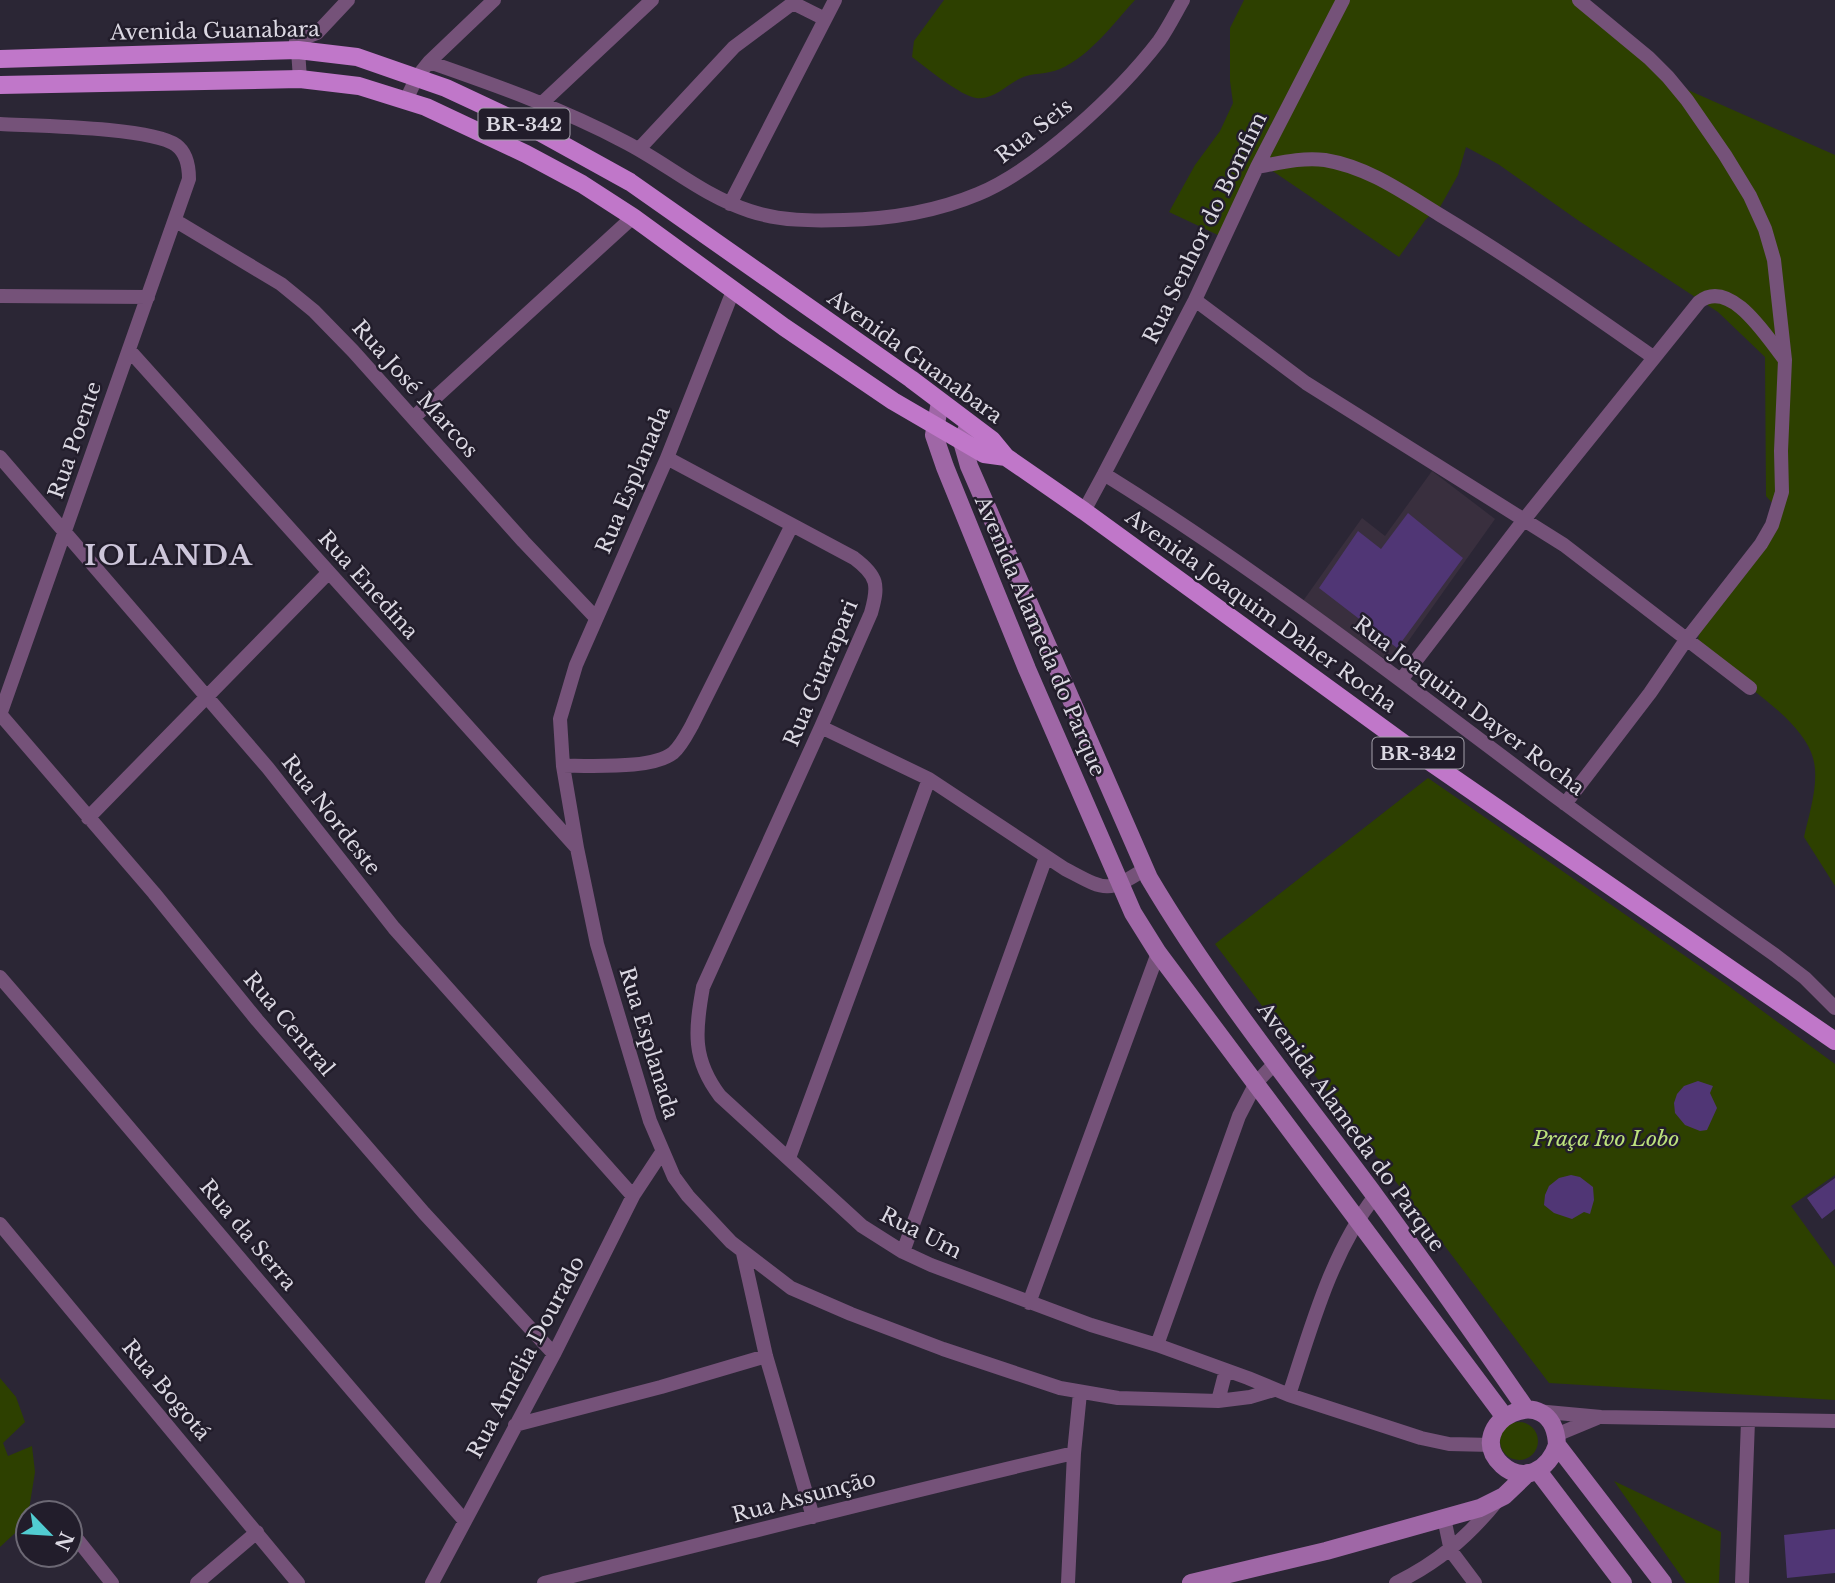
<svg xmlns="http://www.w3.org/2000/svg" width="1835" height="1583" viewBox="0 0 1835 1583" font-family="'Libre Baskerville',serif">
	<rect width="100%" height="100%" fill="#2b2635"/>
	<path fill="#392f3e" d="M1432 471 1495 519 1392 664 1303 601 1362 518 1385 536Z"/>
	<path fill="#2d4000" d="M944 0H1135C1113 24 1091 55 1060 69 1047 75 1032 72 1019 79 1004 87 993 100 976 98 961 96 925 67 912 57L914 41Z
		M1244 0H1582L1688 90 1835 155V886L1804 837C1809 814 1820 782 1813 758 1803 718 1729 674 1697 650L1699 634 1758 555 1774 505 1766 496 1765 357 1718 312 1579 221 1498 164 1466 147 1458 175 1440 207 1426 219 1399 257 1258 161 1218 235 1169 212 1195 165 1220 131 1233 103 1230 81V28Z
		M1428 778 1727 985 1835 1064V1175L1791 1206 1835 1267V1400L1549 1383 1215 944Z
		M0 1378 16 1397 25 1422 3 1443 8 1456 32 1446 35 1472 27 1522 0 1547Z
		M1500 1441a19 19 0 1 1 38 0a19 19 0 1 1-38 0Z
		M1614 1481 1721 1532 1719 1583H1686Z"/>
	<path fill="#503675" d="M1408 513 1463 558 1397 648 1319 588 1358 531 1381 549Z
		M1698 1081 1713 1086 1710 1093 1717 1108 1707 1130 1700 1131 1685 1125 1675 1113 1674 1103 1677 1094 1684 1086Z
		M1571 1175 1580 1177 1593 1187 1594 1200 1590 1214 1584 1212 1572 1219 1554 1213 1544 1205 1545 1195 1549 1186 1559 1178Z
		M1835 1178V1209L1822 1219 1807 1198Z
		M1835 1529V1573L1787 1578 1784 1535Z"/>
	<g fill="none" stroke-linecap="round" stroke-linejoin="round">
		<path stroke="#755279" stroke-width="14" d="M296 41 317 33 348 0
			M298 50 300 79
			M429 62 494 0
			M406 100 417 77 429 62C495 85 563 109 625 142 668 164 703 196 750 211 780 221 812 221 844 220 890 219 935 212 978 194 1038 169 1119 93 1159 41 1168 28 1175 14 1183 0
			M541 104 652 0
			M0 124C36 126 150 127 176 145 187 153 189 166 189 179L0 715
			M639 149 734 47 793 3 825 19
			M1257 167C1279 163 1302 157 1325 160 1368 167 1404 193 1440 215 1513 259 1583 308 1653 357
			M730 204 835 0
			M176 221 281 284 314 311 353 351 523 541 596 618
			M733 291 667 458 576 665 560 719 563 766 577 848 597 944 650 1121 674 1177 688 1196 731 1242 791 1288 851 1314 943 1349 1060 1388 1118 1398 1218 1401 1250 1397 1274 1390
			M0 296 148 297
			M1195 300 1306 383 1564 545 1750 688
			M129 350 577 848
			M413 418 633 217
			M0 457 268 768 394 928 633 1196
			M667 458 854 558C878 576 879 585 871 613L821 727 703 987C695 1031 692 1059 720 1096L862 1226 903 1252 931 1265 1091 1325 1157 1345 1248 1378 1289 1395 1421 1438 1449 1444 1492 1445
			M1104 474 1195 300 1257 167 1343 0
			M1084 511 1104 474C1265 574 1413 690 1564 803 1634 855 1704 905 1775 955L1805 978 1835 1008
			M1401 680 1523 521 1699 302C1731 277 1768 339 1785 360
			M0 714 154 893 257 1020 424 1213 554 1354
			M821 727 929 779 1065 869C1105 890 1106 894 1145 869
			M563 766C591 765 651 770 673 753 681 746 687 734 692 725L792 525
			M1565 804 1650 693 1686 640 1761 544 1772 525 1782 492 1781 451 1785 360 1774 260 1765 229 1750 196 1725 155 1687 100 1668 77 1649 58 1579 0
			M88 818 328 573
			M0 977C156 1157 307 1341 464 1520
			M789 1158 929 779
			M0 1224 298 1583
			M903 1252 1046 857
			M743 1253 766 1356 813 1517
			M1029 1303 1158 953
			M1157 1345 1239 1116 1256 1083 1274 1064
			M1289 1395C1311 1328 1331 1253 1375 1196
			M1218 1401 1226 1370
			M1536 1411 1601 1417 1835 1421
			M515 1425 661 1387 766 1356
			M1556 1435 1597 1418
			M1444 1518 1451 1551 1475 1583
			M73 1534 112 1583
			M197 1583 257 1532
			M432 1583 554 1354 633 1196 662 1152
			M544 1583C721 1540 897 1494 1074 1453
			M1068 1583 1074 1453 1080 1393
			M1396 1583C1437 1563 1468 1537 1497 1501
			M1742 1583 1748 1421"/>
		<path stroke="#9f67a6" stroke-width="18" d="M940 402 934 435 945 467 1027 669 1133 913 1158 953 1504 1416
			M966 431 963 445 969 466 1149 878C1216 991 1298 1092 1376 1197 1427 1267 1477 1338 1526 1409
			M1557 1445C1549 1469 1524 1485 1502 1465 1459 1424 1554 1375 1557 1445L1663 1583
			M1538 1471 1623 1583
			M1191 1583 1326 1551 1480 1508 1504 1496 1528 1473"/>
		<path stroke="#c077c9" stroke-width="18" d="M0 59 298 50 357 57 446 88 536 130 630 182 911 379 992 440 1006 457 1084 511 1410 748 1835 1041
			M0 85 300 79 359 86 426 107 526 154 582 184 633 217 784 327 893 401 984 454 1006 457"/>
	</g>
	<g text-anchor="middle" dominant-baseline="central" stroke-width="5" stroke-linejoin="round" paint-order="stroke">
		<g fill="#221d2b" stroke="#a4a0ab" stroke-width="2">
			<rect x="478.5" y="108.5" width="91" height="31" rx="5"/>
			<rect x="1372.5" y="737.5" width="91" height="31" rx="5"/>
		</g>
		<g font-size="19" font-weight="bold" fill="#dbd8e2">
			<text x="524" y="124">BR-342</text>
			<text x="1418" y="753">BR-342</text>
		</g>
		<g font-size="21" fill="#dbd8e2" stroke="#221d2b">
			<text transform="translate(215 31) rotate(-1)">Avenida Guanabara</text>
			<text transform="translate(1034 131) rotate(-38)">Rua Seis</text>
			<text transform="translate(1205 228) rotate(-64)">Rua Senhor do Bomfim</text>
			<text transform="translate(915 357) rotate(36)">Avenida Guanabara</text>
			<text transform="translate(415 389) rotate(48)">Rua José Marcos</text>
			<text transform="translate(75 440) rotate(-71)">Rua Poente</text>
			<text transform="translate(633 480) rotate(-67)">Rua Esplanada</text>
			<text transform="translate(368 585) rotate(48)">Rua Enedina</text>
			<text transform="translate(1261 611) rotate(36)">Avenida Joaquim Daher Rocha</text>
			<text transform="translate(1040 636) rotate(67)">Avenida Alameda do Parque</text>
			<text transform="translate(821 673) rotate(-67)">Rua Guarapari</text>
			<text transform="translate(1469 706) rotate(37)">Rua Joaquim Dayer Rocha</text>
			<text transform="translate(331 815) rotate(52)">Rua Nordeste</text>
			<text transform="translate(289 1024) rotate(50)">Rua Central</text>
			<text transform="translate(649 1043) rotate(73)">Rua Esplanada</text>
			<text transform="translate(1351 1127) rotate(54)">Avenida Alameda do Parque</text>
			<text transform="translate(921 1233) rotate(27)">Rua Um</text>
			<text transform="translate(248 1235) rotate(50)">Rua da Serra</text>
			<text transform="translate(526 1357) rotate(-62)">Rua Amélia Dourado</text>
			<text transform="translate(166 1390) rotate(50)">Rua Bogotá</text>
			<text transform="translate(804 1497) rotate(-15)">Rua Assunção</text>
		</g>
		<g font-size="21" font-style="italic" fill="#bce27c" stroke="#221d2b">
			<text x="1606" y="1139">Praça Ivo Lobo</text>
		</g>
		<g font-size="28" font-weight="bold" letter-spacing="2" fill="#cdc6da" stroke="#221d2b">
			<text x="169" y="555">IOLANDA</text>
		</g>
	</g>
	<g transform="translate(49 1534) rotate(115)"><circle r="33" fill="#221d2b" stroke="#6c6874" stroke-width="2"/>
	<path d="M0-5L12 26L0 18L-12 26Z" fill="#51ccd1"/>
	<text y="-10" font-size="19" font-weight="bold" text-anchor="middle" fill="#dbd8e2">N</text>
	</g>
</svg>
